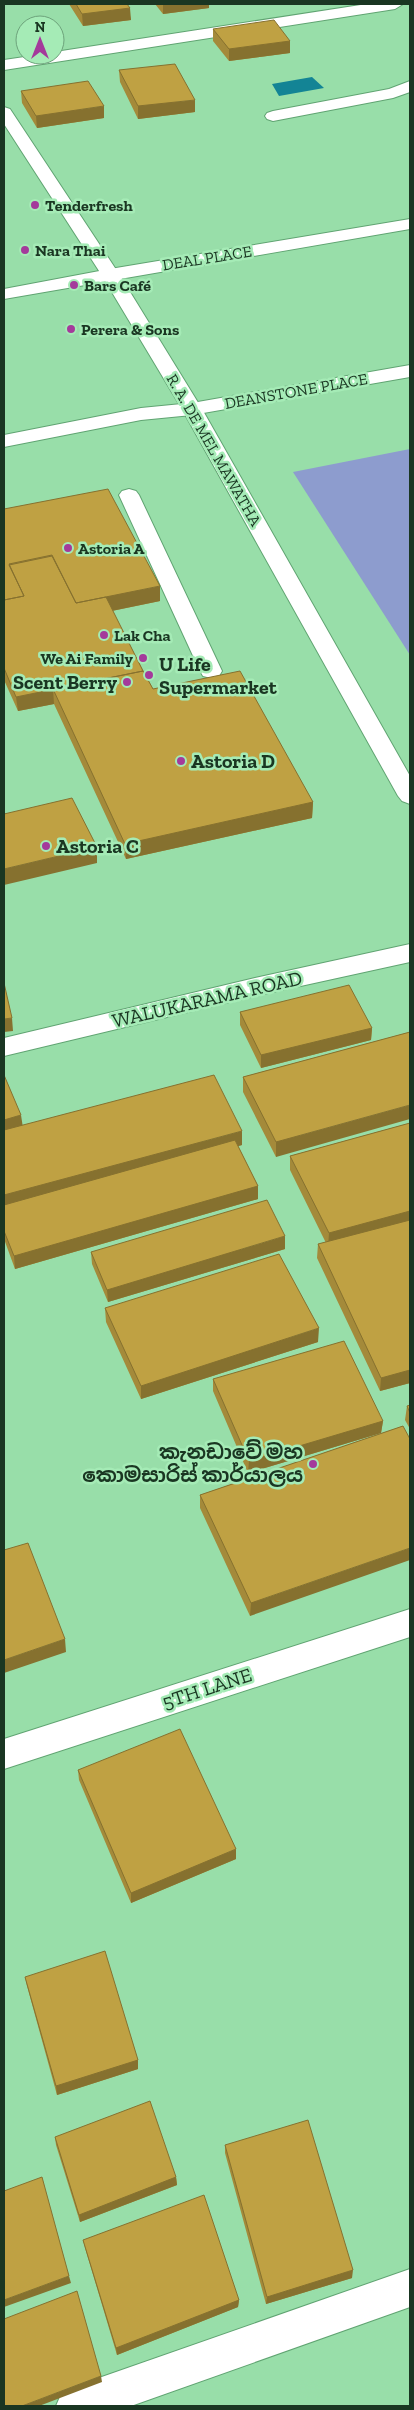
<svg xmlns="http://www.w3.org/2000/svg" width="414" height="2410" viewBox="0 0 414 2410" font-family="'Zilla Slab','Noto Sans Sinhala',serif">
	<rect width="100%" height="100%" fill="#98dea9"/>
	<path fill="#8d9cce" d="M410 449V655L293 472Z"/>
	<path fill="#138495" d="M312 77 324 88 279 96 272 84Z"/>
	<g fill="none" stroke-linecap="round" stroke-linejoin="round">
		<defs>
			<path id="service" d="M410 81V92L393 98 273 121 267 119 265 116 267 113 273 111 389 89Z
				M129 489 136 491 139 495 222 671 219 676 211 678 203 676 200 671 119 495 122 491Z"/>
			<path id="minor" d="M410 219V229L4 299V289L110 269Z
				M410 365V377L192 415 141 420 4 447V435L141 408 192 403Z
				M410 944V962L255 996 4 1056V1038L255 978Z
				M410 2269V2307L131 2406H56L62 2392 76 2386Z"/>
			<path id="secondary" d="M367 4H403L395 9 4 70V60L38 55H55V52Z
				M410 1609V1637L4 1769V1739Z"/>
			<path id="trunk" d="M4 107 10 109 12 112 119 274 202 409 410 776V804L402 801 398 796 182 409 101 274 4 124Z"/>
		</defs>
		<use href="#service" stroke="#60a472" stroke-width="2"/>
		<use href="#minor" stroke="#60a472" stroke-width="2"/>
		<use href="#secondary" stroke="#60a472" stroke-width="2"/>
		<use href="#trunk" stroke="#60a472" stroke-width="2"/>
		<use href="#service" fill="#fff" fill-rule="evenodd"/>
		<use href="#minor" fill="#fff" fill-rule="evenodd"/>
		<use href="#secondary" fill="#fff" fill-rule="evenodd"/>
		<use href="#trunk" fill="#fff" fill-rule="evenodd"/>
	</g>
	<path fill="#a48a3a" d="M69 4H127L131 20 83 26Z
		M155 4H209V8L163 14Z
		M213 29 290 41V53L229 61 213 41Z
		M119 70 195 112 138 119 120 82Z
		M21 91 104 118 37 128 22 103Z
		M4 509 160 601 112 611 153 689 313 802 312 818 126 859 54 704 18 711 4 680Z
		M240 1012 372 1028 371 1040 261 1068 240 1025Z
		M410 1032 276 1157 243 1092V1077Z
		M4 1075 22 1126 242 1145 238 1146 258 1186V1199L15 1269 4 1239Z
		M410 1123V1383L380 1391 317 1258 318 1244 326 1243 290 1170V1156Z
		M285 1249 108 1302 92 1264 91 1252Z
		M105 1308 318 1342 141 1399 106 1322Z
		M213 1379 383 1421 381 1433 248 1473 213 1391Z
		M410 1405V1429L405 1420 407 1406Z
		M403 1426 250 1616 200 1508V1495Z
		M78 1770 236 1859 131 1903 79 1780Z
		M25 1977 138 2060V2069L57 2095 27 1986Z
		M55 2137 176 2177 177 2185 80 2222 56 2145Z
		M225 2145 352 2278 266 2304 225 2153Z
		M83 2240 239 2300 238 2307 117 2355 85 2248Z"/>
	<path fill="#86712f" d="M163 4H209V8L163 14Z
		M130 8 131 20 83 26 82 14Z
		M290 41V53L229 61V49Z
		M195 100V112L138 119V106Z
		M104 106V118L37 128 36 116Z
		M160 586V601L77 618 76 603Z
		M143 671 53 689 54 704 18 711 16 697Z
		M313 802 312 818 126 859 125 844Z
		M97 847V863L4 885V869Z
		M12 1018 13 1031 4 1032V1019Z
		M372 1028 371 1040 261 1068V1055Z
		M410 1105V1119L276 1157V1142Z
		M21 1115 23 1128 4 1133V1120Z
		M242 1131V1145L4 1210V1195Z
		M258 1186V1199L15 1269 14 1256Z
		M410 1211V1224L328 1248 329 1233Z
		M285 1236V1249L108 1302 107 1290Z
		M319 1328 318 1342 141 1399V1386Z
		M410 1370V1383L380 1391 381 1378Z
		M383 1421 381 1433 248 1473 249 1461Z
		M410 1548V1560L250 1616 251 1603Z
		M65 1639 66 1652 4 1673V1660Z
		M236 1849V1859L131 1903V1893Z
		M138 2060V2069L57 2095 56 2086Z
		M176 2177 177 2185 80 2222 79 2215Z
		M353 2270 352 2278 266 2304 267 2297Z
		M69 2276 71 2283 4 2307V2300Z
		M239 2300 238 2307 117 2355 116 2348Z
		M101 2376 102 2382 39 2406H22Z"/>
	<path fill="#bfa143" stroke="#86712f" d="M76 4H127L130 8 82 14Z
		M274 20 290 41 229 49 213 29Z
		M175 64 195 100 138 106 119 70Z
		M88 81 104 106 36 116 21 91Z
		M108 489 160 586 76 603 52 555 9 564 24 596 4 600V509Z
		M52 556 76 603 106 597 143 671 16 697 4 668V600L24 596 9 565Z
		M143 671 153 689 240 671 313 802 125 844 53 689Z
		M72 798 97 847 4 869V814Z
		M4 983 12 1018 4 1019Z
		M349 985 372 1028 261 1055 240 1012Z
		M410 1032V1105L276 1142 243 1077Z
		M4 1075 21 1115 4 1120Z
		M214 1075 242 1131 4 1195V1130Z
		M410 1123V1211L329 1233 290 1156Z
		M235 1140 258 1186 14 1256 4 1231V1205Z
		M267 1200 285 1236 107 1290 91 1252Z
		M410 1220V1370L381 1378 318 1244Z
		M279 1254 319 1328 141 1386 105 1308Z
		M344 1341 383 1421 249 1461 213 1379Z
		M410 1405V1413L407 1406Z
		M403 1426 410 1439V1548L251 1603 200 1495Z
		M28 1543 65 1639 4 1660V1550Z
		M180 1729 236 1849 131 1893 78 1770Z
		M105 1951 138 2060 56 2086 25 1977Z
		M150 2101 176 2177 79 2215 55 2137Z
		M308 2120 353 2270 267 2297 225 2145Z
		M42 2177 69 2276 4 2300V2191Z
		M204 2195 239 2300 116 2348 83 2240Z
		M77 2291 101 2376 22 2406H4V2319Z"/>
	<g fill="#a43a9b" stroke="#a5ebb6" stroke-width="2">
		<circle cx="35" cy="205" r="5"/>
		<circle cx="25" cy="250" r="5"/>
		<circle cx="74" cy="285" r="5"/>
		<circle cx="71" cy="329" r="5"/>
		<circle cx="68" cy="548" r="5"/>
		<circle cx="104" cy="635" r="5"/>
		<circle cx="143" cy="658" r="5"/>
		<circle cx="149" cy="675" r="5"/>
		<circle cx="127" cy="682" r="5"/>
		<circle cx="181" cy="761" r="5"/>
		<circle cx="46" cy="846" r="5"/>
		<circle cx="313" cy="1464" r="5"/>
	</g>
	<g text-anchor="middle" dominant-baseline="central" stroke-width="5" stroke-linejoin="round" paint-order="stroke">
		<g font-size="16" font-weight="bold" fill="#1a3622" stroke="#a5ebb6" text-anchor="start">
			<text x="45" y="205">Tenderfresh</text>
			<text x="35" y="250">Nara Thai</text>
			<text x="84" y="285">Bars Café</text>
			<text x="81" y="329">Perera &amp; Sons</text>
			<text x="78" y="548">Astoria A</text>
			<text x="114" y="635">Lak Cha</text>
			<text x="133" y="658" text-anchor="end">We Ai Family</text>
		</g>
		<g font-size="16" fill="#1a3622" stroke="#a5ebb6">
			<text transform="translate(207 258) rotate(-9)">DEAL PLACE</text>
			<text transform="translate(296 391) rotate(-10)">DEANSTONE PLACE</text>
			<text transform="translate(214 450) rotate(60)">R. A. DE MEL MAWATHA</text>
		</g>
		<g font-size="20" font-weight="bold" fill="#1a3622" stroke="#a5ebb6" text-anchor="start">
			<text x="159" y="664">U Life<tspan x="159" dy="23">Supermarket</tspan></text>
			<text x="117" y="682" text-anchor="end">Scent Berry</text>
			<text x="191" y="761">Astoria D</text>
			<text x="56" y="846">Astoria C</text>
			<text x="303" y="1452" text-anchor="end">කැනඩාවේ මහ<tspan x="303" dy="23">කොමසාරිස් කාර්යාලය</tspan></text>
		</g>
		<g font-size="20" fill="#1a3622" stroke="#a5ebb6">
			<text transform="translate(207 999) rotate(-13)">WALUKARAMA ROAD</text>
			<text transform="translate(207 1688) rotate(-18)">5TH LANE</text>
		</g>
	</g>
	<rect width="414" height="2410" fill="none" stroke="#1a3622" stroke-width="10"/>
	<g transform="translate(40 40)"><circle r="24" fill="#a5ebb6" stroke="#6da37b"/>
	<path d="M0-4L9 19L0 12L-9 19Z" fill="#a43a9b"/>
	<text y="-8" font-size="14" font-weight="bold" text-anchor="middle" fill="#1a3622">N</text>
	</g>
</svg>
